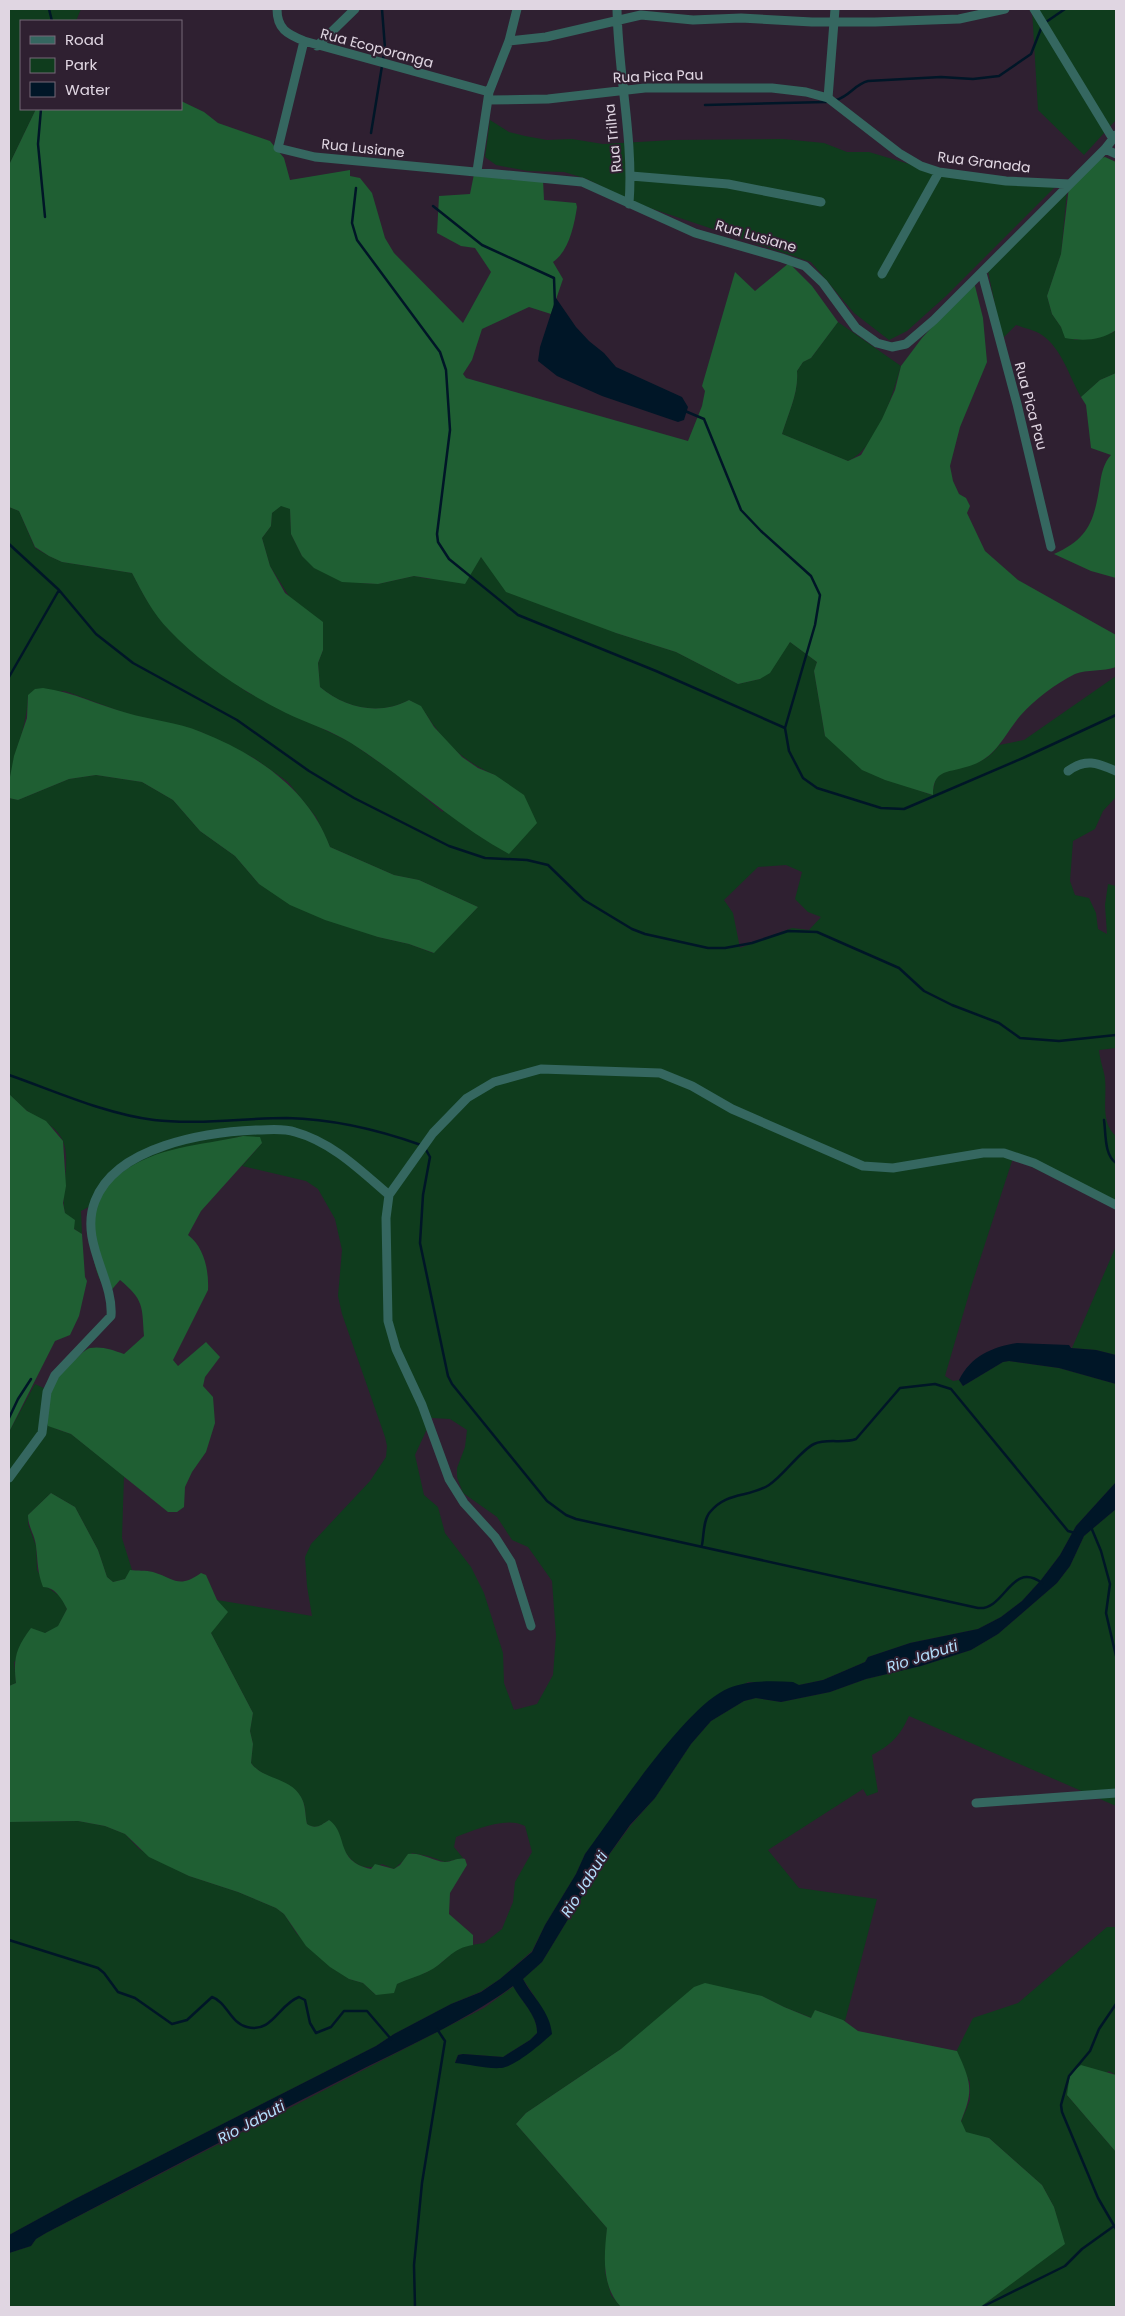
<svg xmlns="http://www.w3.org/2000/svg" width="1125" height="2316" viewBox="0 0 1125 2316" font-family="Poppins,sans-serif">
	<rect width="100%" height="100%" fill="#2f2031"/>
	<path fill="#0f3c1d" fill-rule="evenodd" d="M9 9H81L76 21H21V109H36L9 165Z
		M1032 9H1116V120L1084 155 1038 110Z
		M490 120 509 132 525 136 547 140 572 139 603 144 673 140 783 139 824 143 847 152H869L946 175 1055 187 946 296 907 331 889 340 854 313 811 262 635 203 587 179 564 172 528 171 496 165 485 157Z
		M1067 190 1061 254 1047 296 1052 314 1061 327 1075 340 1112 333 1116 330V373L1100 380 1081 397C1069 376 1062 349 1042 335 1035 330 1024 328 1016 325L1002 339 988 271Z
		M838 322 901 366C892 396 878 447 848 461L782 434C788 414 799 392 797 371L803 362 811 358Z
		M281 505 290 509 291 534 302 556 360 583 378 584 414 576 429 579 481 557 616 633 676 652 738 684 760 679 790 642 817 662 814 671 825 736 915 789 932 795 936 777C958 762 981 771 999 745L1024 740 1116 676V797L1103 811 1095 829 1073 841 1070 881 1075 895 1089 898 1096 913 1098 929 1107 934 1105 905 1108 884 1116 886V1048L1099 1050C1100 1059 1102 1065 1104 1073 1109 1093 1098 1121 1116 1136V1207L1013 1158 971 1287 945 1376 953 1381 959 1380 963 1386 1003 1362 1009 1361 1059 1368 1116 1384V1482L1076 1526 1060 1555 1041 1580 1022 1601 1001 1617 978 1629 910 1643 868 1657 865 1662 823 1680 799 1685 748 1682 690 1718 585 1854 576 1874 545 1925 532 1951 500 1979 480 1992 451 2004 394 2034 376 2046 75 2199 9 2235V1822L78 1821 105 1826 125 1834 139 1849 189 1876 238 1892 276 1908 284 1914 297 1934 349 1979 363 1983 376 1995 413 1975 425 1973 441 1963 459 1947 484 1943 502 1929 513 1902 515 1882 532 1852 525 1826C506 1816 475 1830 456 1837L454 1847 463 1858 445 1862 428 1856 412 1853 394 1869 382 1864C351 1878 340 1842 329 1820 321 1825 316 1830 307 1824 305 1817 306 1810 304 1804 295 1778 265 1782 251 1763L253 1744 250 1731 253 1713 211 1633 217 1600 312 1616 307 1586 305 1557 311 1544 370 1481 386 1457 387 1446 385 1437 342 1314 338 1296 342 1250 335 1219 318 1189 306 1181 242 1166 262 1143 243 1136 216 1142 81 1211 82 1234C47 1215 75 1171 63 1141 57 1125 38 1120 26 1110 20 1105 14 1099 9 1094V798L18 800 69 779 96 775 142 782 173 800 200 831 235 856 259 884 378 937 409 944 433 953 478 907 419 880 394 875 330 847 316 817 288 782 254 758 201 732 125 713 65 691 28 695C27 726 15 752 9 782V507L19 511 35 548 49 556 62 562 132 573 146 599 168 629 199 657 247 692 350 742 406 781 442 812 495 775C471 765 450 749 435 727 425 714 425 708 409 700 379 716 345 708 320 687L318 663 323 650 270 566 262 538 271 526 272 513ZM786 865 802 872 795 899 808 912 821 917 809 930 792 928 740 948 733 913 724 900 758 867ZM432 1418 450 1419 467 1430 465 1447 457 1468V1477L463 1493 497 1517 512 1540 528 1547 552 1581 556 1636 553 1675 537 1704 514 1710 504 1683 503 1653 484 1593 471 1567 445 1533 438 1507 424 1495 415 1455Z
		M1116 1246V1355L1096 1350 1072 1348Z
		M35 1384 50 1391 56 1429 71 1434 124 1476 122 1538 132 1570 125 1579 113 1582 107 1577 98 1550 75 1507 51 1493 28 1515V1524L36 1546 37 1570 47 1587 61 1597 67 1609 58 1627 45 1633 14 1662 16 1683 9 1686V1432Z
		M1116 1509V1806L909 1716C900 1736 891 1745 872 1755L878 1792 867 1796 863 1789 768 1850 799 1888 877 1899 845 2021 815 2010 812 2018 784 2007 762 1996 621 2049 526 2113 516 2124 607 2228 605 2272 611 2295 621 2307H10L9 2253 31 2246 36 2239 46 2233 484 2008 514 1986C521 2002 538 2015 537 2033L530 2040 503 2057 462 2054 458 2055 455 2062 499 2068 508 2066 542 2043 537 2000 523 1979 542 1962 598 1870 631 1825 655 1798 691 1744 711 1721 744 1701 756 1698 781 1702 830 1692 866 1679 921 1666 971 1650 998 1634 1057 1583 1070 1566 1084 1536Z
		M1107 1927H1116V2075L1109 2071 1067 2095 1116 2152V2307H984L982 2305 1064 2243 1054 2207 1042 2185 989 2138 966 2133 961 2122 970 2100V2083L956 2052 973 2018 1018 2003Z"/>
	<path fill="#1f5f33" d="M181 101 204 112 218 123 270 141 284 158 290 180 350 170V176L360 178 372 193 385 238 394 253 463 323 491 272 475 248 461 246 437 233 439 196 470 194 474 174 512 180H543L544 200 576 203 577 207C574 226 569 251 553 262L563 279 551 314 529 307 482 329 472 360 463 374 466 378 688 441 702 406 705 391 702 386 735 272 755 291 789 263 812 286 838 322 811 358 803 362 797 371C799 392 788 414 782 434L848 461 861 455 882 419 895 390 901 366 922 338 974 282 983 318 987 362 960 427 950 466 953 481 959 494 966 498 970 506 967 513 985 551 1018 580 1116 635V667C1103 672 1087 669 1075 674 1055 684 1035 699 1020 716 1002 738 996 759 966 767 946 773 933 770 933 795L885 780 862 770 825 736 814 671 817 662 790 642 770 673 760 679 738 684 676 652 616 633 506 592 481 557 465 584 414 576 378 584 342 582 314 568 302 556 291 534 290 509 281 506 272 513 271 526 262 538 270 566 285 593 323 622V650L318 663 320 687C345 708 379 716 409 700L421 706 434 727 462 757 478 768 495 775 524 795 537 823 509 854C452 823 406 778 351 743 332 731 307 723 286 713 244 692 201 664 169 630 153 614 142 592 132 573L62 562 49 556 35 547 19 511 9 507V165L36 109H181Z
		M1105 157 1116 162V330C1100 341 1083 341 1065 338L1061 327 1052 314 1047 296 1061 254 1070 178H1080L1093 160Z
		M1116 373V578L1091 571 1054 554C1090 538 1094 520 1100 484 1101 475 1104 462 1111 455L1091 448 1086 405 1081 397 1100 380Z
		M43 688C73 692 98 705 127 713 151 720 177 722 201 732 256 754 309 789 330 847L394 875 419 880 478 907 434 953 409 944 378 937 325 920 290 905 259 884 235 856 200 831 173 800 142 782 96 775 69 779 18 800 9 798V782L14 756 27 718 28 695 35 689Z
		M9 1094 27 1111 46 1121 63 1141 66 1186 63 1203 65 1213 75 1220 74 1229 82 1234 85 1277 87 1281 79 1316 70 1335 55 1341 9 1432Z
		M243 1136 260 1137 262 1143 201 1211 188 1235C204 1247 209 1270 208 1290L173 1360 178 1366 206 1342 220 1357 205 1377 203 1386 213 1397 215 1423 206 1452 192 1472 185 1487 184 1507 177 1512H168L71 1434 48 1426C38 1400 57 1371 78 1357 81 1354 86 1349 90 1348 102 1346 113 1350 124 1354L144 1336C142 1306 144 1300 120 1280L108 1294C95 1276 89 1248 93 1225 95 1212 98 1197 106 1186 109 1181 116 1177 120 1174 156 1146 200 1146 243 1136Z
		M51 1493 75 1507 98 1550 107 1577 113 1582 125 1579 130 1570C137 1571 146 1570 153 1572 176 1579 178 1589 201 1573L206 1575 217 1600 228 1612 211 1633 253 1713 250 1731 253 1744 251 1763C263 1780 290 1777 301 1797 306 1805 305 1816 307 1824 316 1830 321 1825 329 1820 349 1834 334 1861 371 1869L375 1864 394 1869 400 1865 408 1854C422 1852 432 1861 445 1862 452 1862 458 1857 465 1859L467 1865 450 1893 449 1914 473 1935V1945C451 1948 446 1963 427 1972 417 1977 407 1979 397 1984L394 1993 376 1995 363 1983 349 1979 330 1967 306 1946 284 1914 276 1908 238 1892 189 1876 149 1857 125 1834 105 1826 78 1821 9 1822V1686L16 1683C13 1658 16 1648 31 1628L45 1633 58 1626 67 1609C62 1599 55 1587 43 1587 37 1571 38 1562 36 1546 35 1535 28 1527 28 1515Z
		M705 1983 762 1996 784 2007 811 2018 815 2010 843 2020 858 2031 957 2051C971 2082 974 2090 961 2121L966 2132 989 2138 1042 2185 1054 2207 1065 2244 983 2305 984 2307H621C601 2286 604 2256 607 2228L516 2124 526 2113 621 2049 694 1987Z
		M1081 2065 1116 2075V2152L1067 2095 1070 2073Z"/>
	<path fill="#001627" d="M556 298 576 327 589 341 604 353 616 367 682 397 688 407 684 420 678 422 602 396 557 376 538 361 540 347Z
		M1017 1343 1069 1345 1071 1348 1096 1350 1116 1355V1384L1059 1368 1009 1361 1003 1362 963 1386 959 1380C971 1356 992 1347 1017 1343Z
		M1116 1482V1509L1084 1536 1070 1566 1057 1583 998 1634 971 1650 921 1666 866 1679 830 1692 781 1702 756 1698 744 1701 711 1721 691 1744 655 1798 630 1825 598 1870 542 1962 523 1979C533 1998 550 2011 552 2034 541 2044 516 2066 501 2068 486 2069 469 2064 455 2063L458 2055 463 2054 503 2057 530 2040 537 2033C538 2016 521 2001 513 1986 461 2024 401 2049 343 2079 244 2129 145 2181 46 2233L36 2239 31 2246 9 2253V2235L75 2199 376 2046 394 2034 451 2004 481 1992 500 1979 532 1952 545 1925 576 1874 585 1854C615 1814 686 1705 729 1688 749 1680 772 1681 793 1682L799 1685 823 1680 865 1662 868 1657 910 1643 978 1629 1001 1617 1022 1601 1041 1580 1060 1555 1076 1526Z"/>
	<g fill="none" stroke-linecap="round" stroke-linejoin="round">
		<path stroke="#001627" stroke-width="2.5" d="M49 9 52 21
			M382 9 385 48 383 60
			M1046 22 1065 9
			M836 100C850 96 855 84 868 81L941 77 973 79 999 76 1031 54 1042 26
			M705 105 826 102
			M41 109 38 144 45 217
			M371 133 382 66
			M356 188 352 223 357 240 440 352 446 370 450 430 437 534 438 542 449 559 518 615 656 671 785 728
			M433 206 482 245 554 278 555 305
			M685 411 704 419 741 510 761 531 811 576 820 595 815 625 785 728 789 751 803 778 817 788 881 808 904 809 1023 758 1116 715
			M9 544 59 590 96 634 133 663 237 720 309 771 354 798 449 846 485 858 527 860 548 865 584 900 632 929 645 934 708 948H725L752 943 788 931 817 932 899 968 924 991 952 1005 999 1023 1020 1038 1059 1041 1116 1035
			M9 677 59 590
			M9 1075C55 1091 105 1114 154 1120 198 1125 243 1118 287 1118 332 1119 379 1130 421 1145
			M1104 1120C1106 1133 1104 1155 1116 1163
			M425 1148 430 1157 423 1195 420 1243 448 1376 452 1384 547 1501 566 1515 576 1519 978 1608C1005 1611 1011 1560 1042 1583
			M9 1418 18 1399 31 1379
			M1091 1527 1101 1551 1110 1584 1106 1613 1116 1656
			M702 1545C704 1535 703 1520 710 1512 727 1491 749 1498 769 1485 784 1475 801 1450 814 1444 827 1438 843 1444 856 1439L900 1388 935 1384 951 1389 1068 1531 1075 1533
			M9 1940 98 1968 104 1973 118 1992 135 1998 172 2024 187 2020 212 1997C227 2002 230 2023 247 2027 272 2034 279 2004 299 1997L305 2000 310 2023 316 2033 331 2027 344 2011H367L391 2039
			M1116 2004 1099 2029 1090 2051 1069 2076 1061 2105 1062 2112 1098 2198 1116 2229
			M415 2307 414 2265 422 2183 445 2041 437 2029
			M982 2307 1065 2266 1082 2249 1114 2226"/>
		<path stroke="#356760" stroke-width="9" d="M277 9C277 29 287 34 304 41L489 92
			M617 9C618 74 634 139 629 204
			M1034 9 1113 139
			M304 41 278 148 315 157 582 182 695 233 782 258 805 266 823 283 856 328 877 343 892 347 906 344 934 320 1105 149 1116 135
			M509 41 546 37 641 15 693 20 741 18 812 22H875L959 19 1005 9
			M317 46 355 9
			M828 98 835 9
			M488 100 548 99 645 88H772L806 92 828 98 899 153 921 166 939 172 1006 181 1070 184
			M1105 149 1116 154
			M477 171 489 92 509 41 517 9
			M631 176 728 184 821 202
			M982 273 1017 404 1051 547
			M882 274 939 172
			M1068 771C1086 758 1097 763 1116 771
			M9 1478 42 1433 47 1392 55 1375 111 1316C114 1279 79 1242 95 1201 116 1146 206 1132 257 1130 270 1130 283 1128 295 1132 332 1142 361 1171 389 1195
			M531 1626 511 1562 495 1537 464 1503 449 1479 422 1405 396 1349 388 1321 386 1218 389 1195 433 1133 467 1098 494 1082 541 1069 660 1073 692 1086 732 1109 863 1166 893 1168 983 1153H1004L1034 1163 1116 1205
			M976 1803 1116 1793"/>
	</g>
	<g text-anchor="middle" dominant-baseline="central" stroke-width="4" stroke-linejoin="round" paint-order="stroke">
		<g font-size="14" fill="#e0d6e2" stroke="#2f2031">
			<text transform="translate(377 48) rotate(15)">Rua Ecoporanga</text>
			<text transform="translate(658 76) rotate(-2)">Rua Pica Pau</text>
			<text transform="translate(613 138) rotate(-96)">Rua Trilha</text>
			<text transform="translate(363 148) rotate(6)">Rua Lusiane</text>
			<text transform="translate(984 162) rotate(7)">Rua Granada</text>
			<text transform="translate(756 236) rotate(16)">Rua Lusiane</text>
			<text transform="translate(1031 406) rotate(75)">Rua Pica Pau</text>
		</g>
		<g font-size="15" font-style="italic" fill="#b4dffd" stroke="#2f2031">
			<text transform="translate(922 1656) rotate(-18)">Rio Jabuti</text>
			<text transform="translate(584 1884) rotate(-58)">Rio Jabuti</text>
			<text transform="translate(251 2122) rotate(-28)">Rio Jabuti</text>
		</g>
	</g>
	<rect width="1125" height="2316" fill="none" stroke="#e0d6e2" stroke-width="20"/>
	<rect x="20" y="20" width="162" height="90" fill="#2f2031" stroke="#766978"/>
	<rect x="30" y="36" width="25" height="8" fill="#356760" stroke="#766978"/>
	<text x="65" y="45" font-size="15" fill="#e0d6e2">Road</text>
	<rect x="30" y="58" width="25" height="15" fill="#0f3c1d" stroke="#766978"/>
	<text x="65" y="70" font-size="15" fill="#e0d6e2">Park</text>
	<rect x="30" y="82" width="25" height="15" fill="#001627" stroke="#766978"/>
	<text x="65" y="95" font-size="15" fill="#e0d6e2">Water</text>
</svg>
